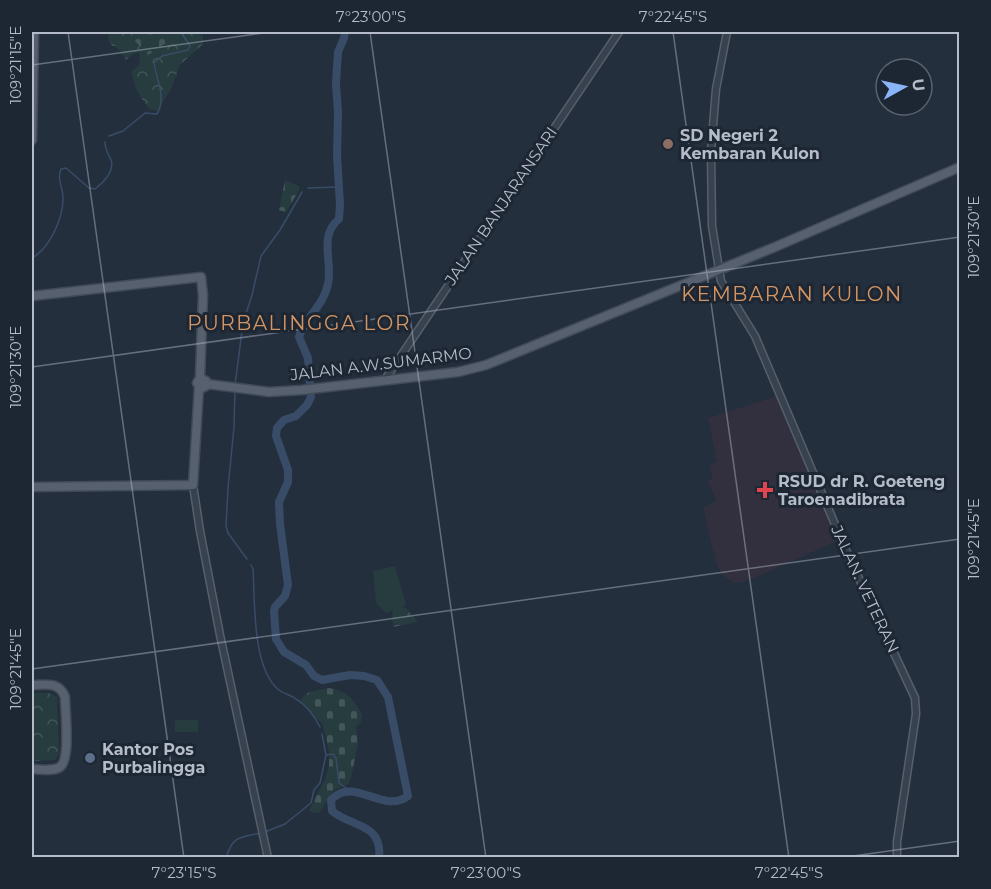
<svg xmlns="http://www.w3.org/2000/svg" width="991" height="889" viewBox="0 0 991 889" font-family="Montserrat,sans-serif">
	<defs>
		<pattern id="forest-crowns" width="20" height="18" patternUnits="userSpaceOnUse" patternTransform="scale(1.5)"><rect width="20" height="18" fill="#263c3f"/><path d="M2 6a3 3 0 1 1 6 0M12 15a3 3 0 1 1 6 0" fill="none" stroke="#435659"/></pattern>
		<pattern id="cemetery-stones" width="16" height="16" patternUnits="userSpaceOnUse" patternTransform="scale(1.5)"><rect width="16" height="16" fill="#263c3f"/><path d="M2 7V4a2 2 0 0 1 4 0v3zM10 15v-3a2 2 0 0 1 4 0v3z" fill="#435659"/></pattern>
	</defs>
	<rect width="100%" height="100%" fill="#242f3e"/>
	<path fill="#32303f" d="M777 396 839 540 754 578 742 582 734 583 723 575 716 563 703 507 711 504 716 500 708 481 713 478 709 465 717 462 708 418Z"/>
	<path fill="#263c3f" d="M395 566 406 605 386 613 376 603 373 571Z
		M175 720H198V732H175Z"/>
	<path fill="url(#forest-crowns)" d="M108 32H206L203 34V44L180 65 171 89 157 111 149 109C141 98 132 85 132 71L140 64 139 52 133 54 126 60 116 46H112L109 41Z
		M399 605 406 608 418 622 394 627 392 619 393 609Z
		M32 693H49L57 697 59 754 55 760 32 761Z"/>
	<path fill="url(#cemetery-stones)" d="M131 32H172L166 43 148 55 134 40Z
		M285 180 299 186 300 189 286 212 279 210Z
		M329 688C348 692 353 698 362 715L361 722 356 727 358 744 351 778 348 784 333 791 320 812 314 813 309 811 326 777 329 766V752L323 725 300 700 309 692Z"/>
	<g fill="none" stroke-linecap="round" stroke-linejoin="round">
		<path stroke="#394c67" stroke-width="1.5" d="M109 136 123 131 145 113 157 114C167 97 156 80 154 63L162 56 188 50 190 46 181 32
			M308 188 338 187
			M32 258C50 248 64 217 63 196 62 186 57 179 61 169L66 168 89 188 95 189C103 183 115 171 111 160 108 153 105 150 105 142
			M235 385 243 323 252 295 261 256 280 230 302 192
			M235 390 234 427 228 488 226 526 228 533 247 559
			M251 565 253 569C255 601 252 669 279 690 284 694 291 695 296 699 306 705 315 717 320 727
			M326 755 333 754 336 758 339 783 349 790
			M265 832 285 824 311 803 314 790 320 783 326 755 322 734
			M226 858C233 835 240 838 260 833"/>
		<path stroke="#394c67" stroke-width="8" d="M345 32 344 38 338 52 336 83 338 113 337 155 340 205 339 219C318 236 333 261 328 284 324 305 305 318 299 337L308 358 311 397 307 405 296 416 284 420 277 428 276 436 288 470V482L279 502 280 524 288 585 285 596 275 607 274 611 276 639 284 652 306 665 314 676 322 680 350 675 364 676 377 680 388 697 408 796C383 815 354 775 331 800L332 811C351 827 383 823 379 858"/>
		<defs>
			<path id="minor" d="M727 32 716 89 711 151 712 226 721 281 755 336 848 555 915 698 916 714 897 842V858
				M384 381 619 32
				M193 485 200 531 220 635 268 858"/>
			<path id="major" d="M32 140 34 32
				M32 296 201 277 203 295 200 378 197 383 202 388 206 386V381L200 378
				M207 384 269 392 302 390 458 372 486 365 775 247 960 167
				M32 487 193 485 199 387
				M32 685C46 685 59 681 65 697 65 711 71 759 60 767 52 772 40 769 32 769"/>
		</defs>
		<use href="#minor" stroke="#565f6c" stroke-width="9"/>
		<use href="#major" stroke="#414a57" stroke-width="11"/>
		<use href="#minor" stroke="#38414e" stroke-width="6"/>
		<use href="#major" stroke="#56606e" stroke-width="8"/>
	</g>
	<path fill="none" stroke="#b4bcc9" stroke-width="1.5" stroke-opacity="0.45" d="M68 32 184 858M370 32 486 858M673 32 789 858M32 65 271 32M32 367 960 237M32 669 960 539M839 858 960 841"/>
	<circle fill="#8d6e63" stroke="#1d2633" stroke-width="2" cx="668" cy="144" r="6"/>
	<path fill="#e0444e" stroke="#1d2633" stroke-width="2" d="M762 481h6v6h6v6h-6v6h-6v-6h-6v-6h6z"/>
	<circle fill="#5c6f8a" stroke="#1d2633" stroke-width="2" cx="90" cy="758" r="6"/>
	<g text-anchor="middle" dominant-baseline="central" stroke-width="6" stroke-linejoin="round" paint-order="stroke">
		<g font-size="16" font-weight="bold" fill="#b4bcc9" stroke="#1d2633" text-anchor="start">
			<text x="680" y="135">SD Negeri 2<tspan x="680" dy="18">Kembaran Kulon</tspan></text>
			<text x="778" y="481">RSUD dr R. Goeteng<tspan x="778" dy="18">Taroenadibrata</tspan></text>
			<text x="102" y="749">Kantor Pos<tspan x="102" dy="18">Purbalingga</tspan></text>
		</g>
		<g font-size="16" fill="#b4bcc9" stroke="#1d2633">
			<text transform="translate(501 206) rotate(-56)">JALAN BANJARANSARI</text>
			<text transform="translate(381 364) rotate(-7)">JALAN A.W.SUMARMO</text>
			<text transform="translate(865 589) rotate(65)">JALAN. VETERAN</text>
		</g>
		<g font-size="20" letter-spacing="1.5" fill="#d59563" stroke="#1d2633">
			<text x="792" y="294">KEMBARAN KULON</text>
			<text x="299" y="323">PURBALINGGA LOR</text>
		</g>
	</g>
	<rect width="991" height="889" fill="none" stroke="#1d2633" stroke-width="66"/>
	<g transform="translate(904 87) rotate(82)"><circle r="28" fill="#1d2633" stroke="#59626f" stroke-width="1.5"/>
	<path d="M0-4.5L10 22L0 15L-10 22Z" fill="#8ab4f8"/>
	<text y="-9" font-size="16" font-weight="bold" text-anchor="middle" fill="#b4bcc9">U</text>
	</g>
	<rect x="33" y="33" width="925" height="823" fill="none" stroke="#b4bcc9" stroke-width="2"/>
	<g font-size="15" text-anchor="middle" fill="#b4bcc9">
		<text x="371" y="22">7°23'00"S</text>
		<text x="673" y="22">7°22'45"S</text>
		<text transform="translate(16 65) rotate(-90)" y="5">109°21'15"E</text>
		<text transform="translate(974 237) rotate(-90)" y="5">109°21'30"E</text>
		<text transform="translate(16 367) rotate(-90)" y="5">109°21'30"E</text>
		<text transform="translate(974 539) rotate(-90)" y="5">109°21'45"E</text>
		<text transform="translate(16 669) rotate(-90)" y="5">109°21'45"E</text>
		<text x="184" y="878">7°23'15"S</text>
		<text x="486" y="878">7°23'00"S</text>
		<text x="789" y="878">7°22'45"S</text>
	</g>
</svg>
